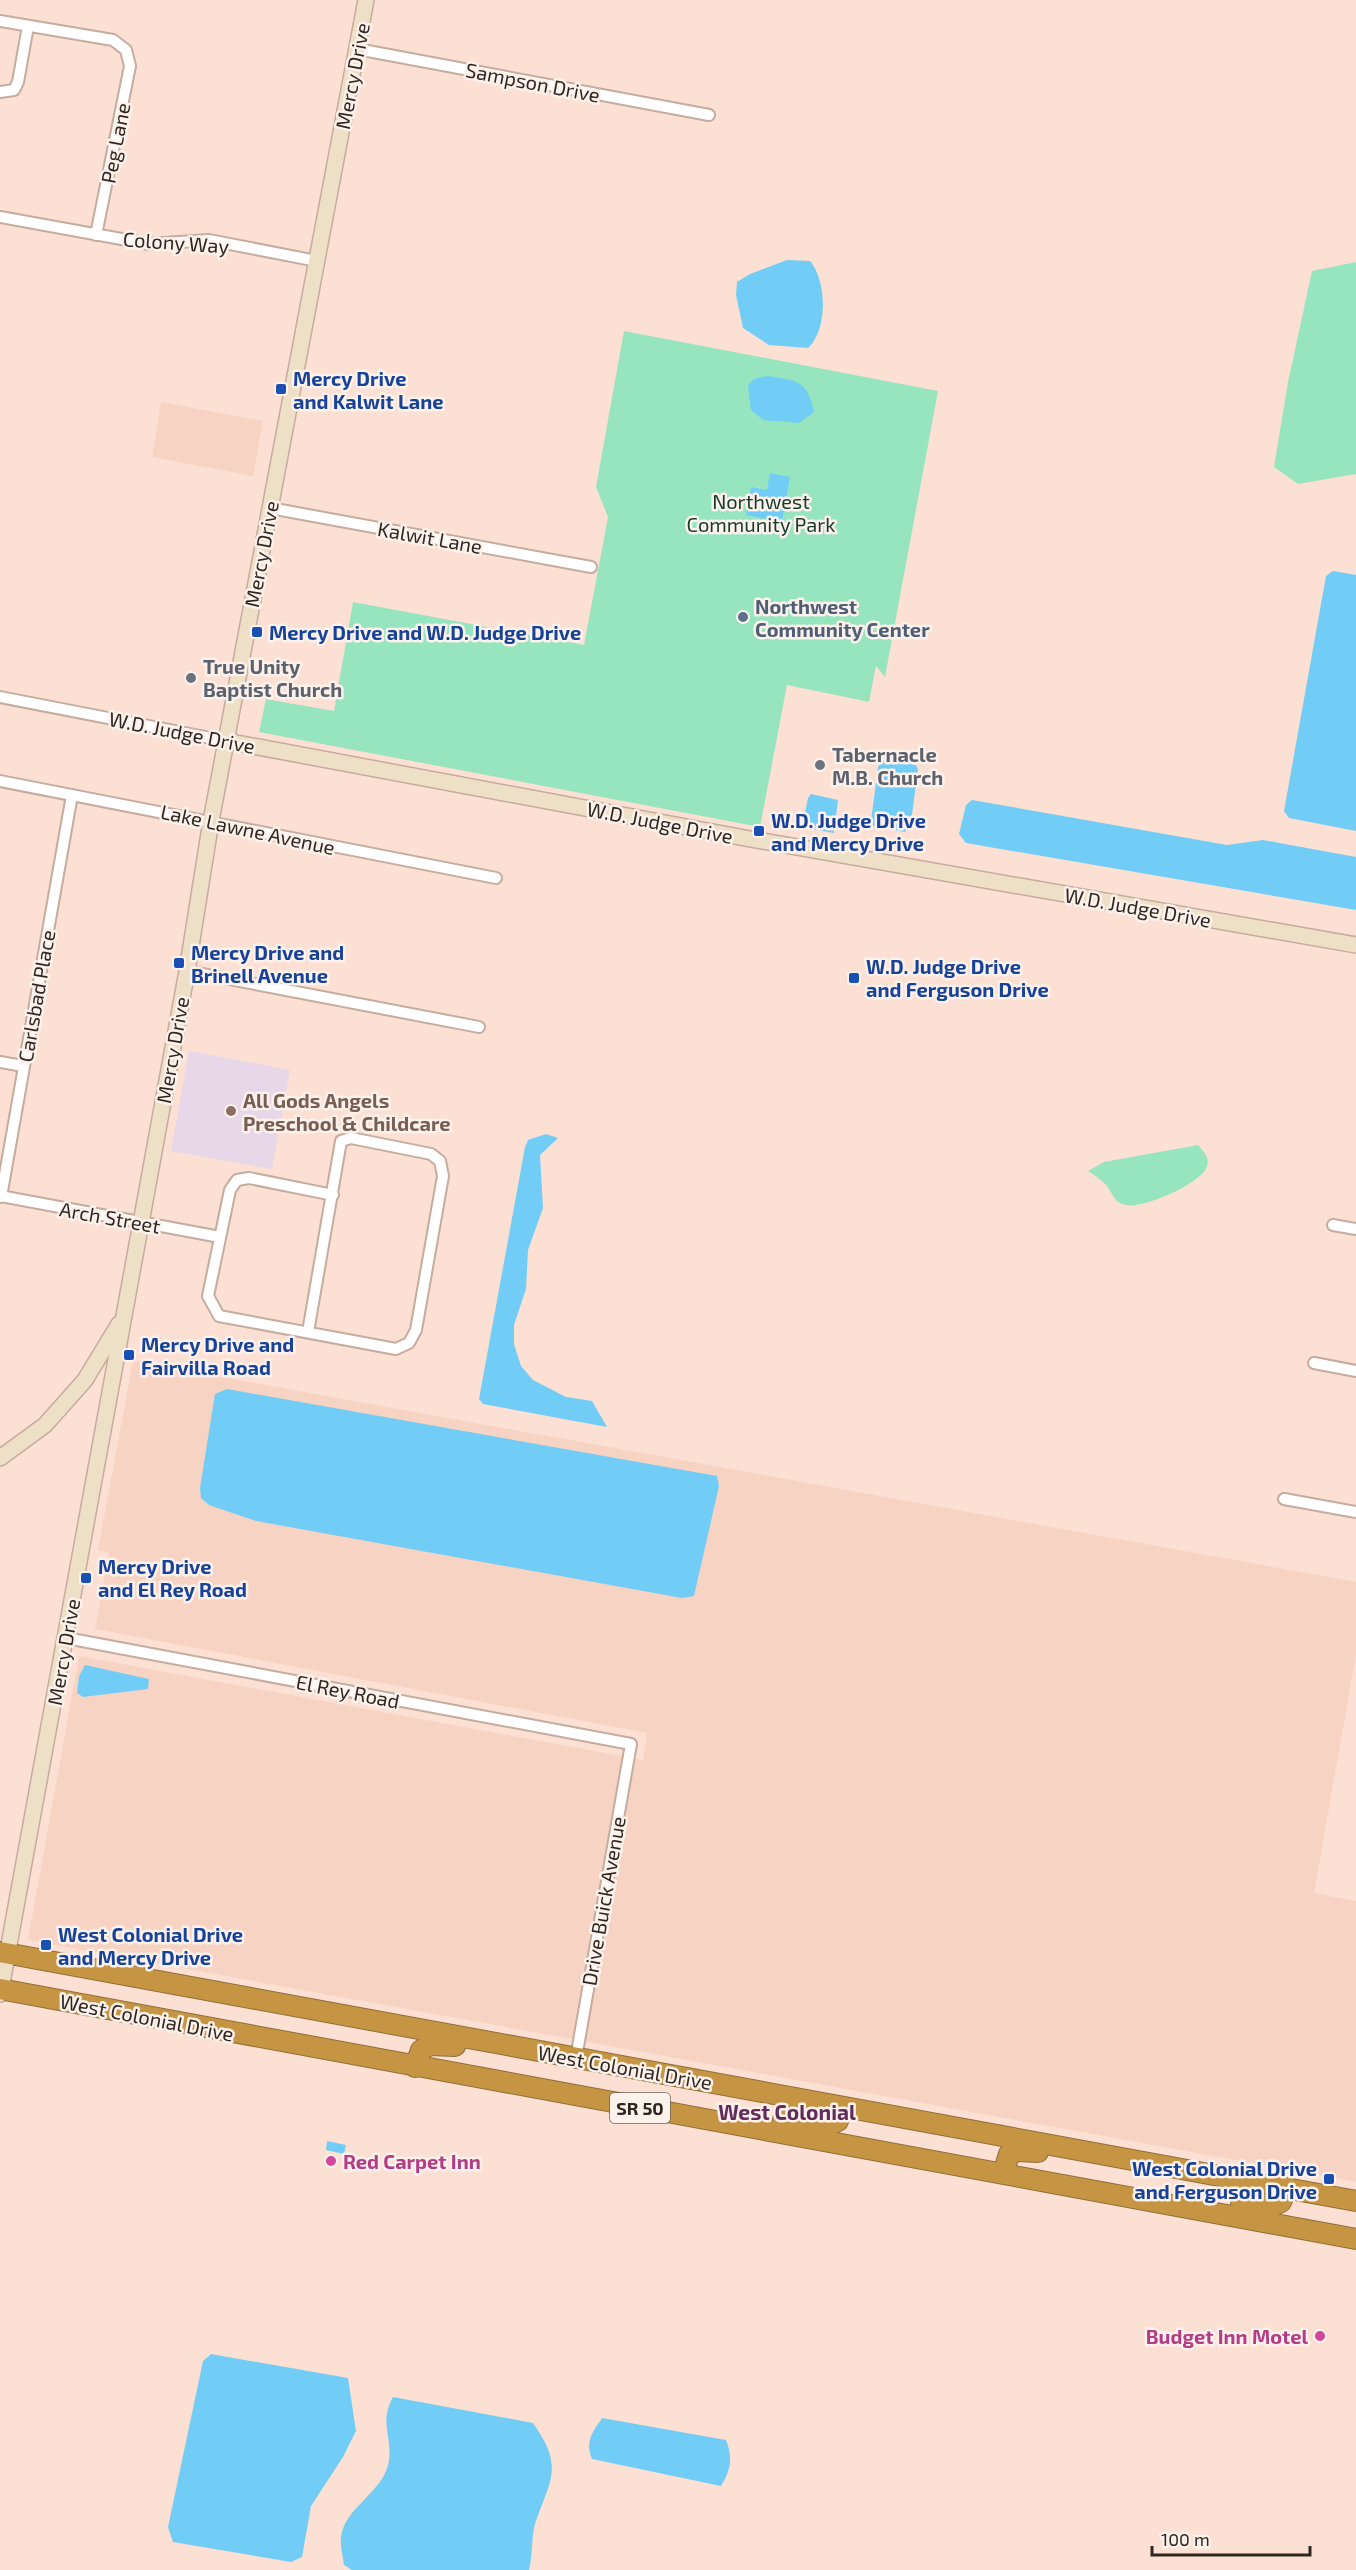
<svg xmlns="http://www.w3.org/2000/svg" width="1356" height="2570" viewBox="0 0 1356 2570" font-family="'Exo 2',sans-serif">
	<rect width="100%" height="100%" fill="#fde0d4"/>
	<path fill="#f7d3c4" d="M161 402 263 421 253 476 152 457Z
		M133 1361 1356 1582V1655L1314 1893 1356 1901V2182L28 1940 79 1656 643 1760 647 1733 95 1629 109 1553 98 1550Z"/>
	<path fill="#e7d7e9" d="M189 1051 290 1070 272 1169 171 1151Z"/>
	<path fill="#96e5bf" d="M1356 262V474L1298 484 1274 467 1288 382 1312 271Z
		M624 331 938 391 885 677 876 666 869 702 787 685 760 827 259 732 266 699 334 711 353 602 584 645 608 517 596 487Z
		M1198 1145C1203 1151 1210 1157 1207 1166 1203 1183 1143 1209 1126 1205 1114 1203 1113 1194 1107 1186 1102 1180 1094 1175 1088 1171L1104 1162Z"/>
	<path fill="#71cdf6" d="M787 260 810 261C827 281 828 330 808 348L769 345 743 328 736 295 737 282 750 274Z
		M767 376C797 380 808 381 814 412L799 423 763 420 751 410 748 385 754 379Z
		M770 473 790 477 782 522 746 515 751 487 767 490Z
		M1333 571 1356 575V831L1289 818 1284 811 1326 576Z
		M885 759 916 765 918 769 911 822 905 832 873 826 871 821 878 767Z
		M811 794 838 800 834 833 802 827 808 798Z
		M972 800 1227 845 1263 840 1356 857V910L966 843 959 834 966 805Z
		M546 1134 558 1138 540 1155 543 1208 528 1250 526 1289 514 1325V1344L521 1366 533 1380 566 1397 592 1401 607 1427 483 1404 479 1399 525 1147 528 1140Z
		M227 1389 717 1476 719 1486 694 1596 682 1598 256 1521 209 1505 201 1498 200 1488 215 1394Z
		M85 1665 149 1679 148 1689 83 1697 77 1693 79 1676Z
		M327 2141 346 2145 344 2154 326 2150Z
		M211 2354 348 2378 356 2431 343 2457 311 2506 302 2557 291 2562 173 2542 168 2527 203 2361Z
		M393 2397 533 2423C564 2467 551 2478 535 2524 531 2538 533 2555 529 2570H352L344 2565C343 2557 340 2546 341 2537 345 2506 385 2492 389 2460 392 2434 379 2423 393 2397Z
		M602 2418 726 2440C733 2457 731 2470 721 2486L592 2459C585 2442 592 2433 602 2418Z"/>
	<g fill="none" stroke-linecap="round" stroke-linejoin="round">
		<defs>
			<path id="street" d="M0 21 113 40 126 50 130 66 96 235
				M357 49 709 115
				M0 92 14 90 18 82 28 26
				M0 217 149 244 209 240 317 261
				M270 508 591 567
				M0 697 226 741
				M0 781 496 878
				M187 971 479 1027
				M0 1062 23 1066
				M0 1196 220 1237
				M1 1197 72 795
				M1333 1225 1356 1229
				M308 1332 341 1141 351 1138 431 1154 440 1161 443 1176 416 1330 409 1343 396 1349 219 1316 208 1296 230 1190 237 1180 249 1178 333 1195
				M1314 1363 1356 1371
				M1284 1499 1356 1512
				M66 1638 631 1744 576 2058"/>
			<path id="secondary" d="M226 741 745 838 1356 945
				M0 1458 45 1425 85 1380 119 1324
				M0 1994 187 971 211 821 366 0"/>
			<path id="highway" d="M0 1952 1356 2201
				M0 1989 1356 2239
				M415 2067 421 2050 430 2045 455 2046
				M783 2120C800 2123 822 2131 838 2121L842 2107
				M1003 2174 1009 2154 1018 2151 1038 2152
				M1241 2205C1257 2208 1267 2210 1281 2202L1287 2188"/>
		</defs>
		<use href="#street" stroke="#c6ab9f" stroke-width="14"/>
		<use href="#secondary" stroke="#c6ab9f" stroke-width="18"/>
		<use href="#highway" stroke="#916e38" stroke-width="22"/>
		<use href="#street" stroke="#fff" stroke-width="10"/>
		<use href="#secondary" stroke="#eedfc7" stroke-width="15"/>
		<use href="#highway" stroke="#c59544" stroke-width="20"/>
	</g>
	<g fill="#1a4fb4" stroke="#fdf1ec" stroke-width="2">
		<rect x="275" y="383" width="12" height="12" rx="3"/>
		<rect x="251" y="626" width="12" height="12" rx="3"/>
		<rect x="753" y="825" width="12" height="12" rx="3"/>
		<rect x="173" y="957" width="12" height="12" rx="3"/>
		<rect x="848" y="972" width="12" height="12" rx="3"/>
		<rect x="123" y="1349" width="12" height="12" rx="3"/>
		<rect x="80" y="1572" width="12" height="12" rx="3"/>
		<rect x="40" y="1939" width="12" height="12" rx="3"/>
		<rect x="1323" y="2173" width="12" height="12" rx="3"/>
	</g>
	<circle fill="#5c6f8a" stroke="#fdf1ec" stroke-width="2" cx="743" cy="617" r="6"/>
	<g fill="#6b7280" stroke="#fdf1ec" stroke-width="2">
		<circle cx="191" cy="678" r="6"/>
		<circle cx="820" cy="765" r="6"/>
	</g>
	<circle fill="#8d6e63" stroke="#fdf1ec" stroke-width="2" cx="231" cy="1111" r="6"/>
	<g fill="#d1479c" stroke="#fdf1ec" stroke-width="2">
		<circle cx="331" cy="2161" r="6"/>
		<circle cx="1320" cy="2336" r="6"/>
	</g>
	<g text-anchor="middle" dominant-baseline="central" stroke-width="5" stroke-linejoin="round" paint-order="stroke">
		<rect fill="#fdf1ec" stroke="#6e635e" stroke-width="1.5" x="610" y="2093" width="60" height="30" rx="4.5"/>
		<g font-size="18" font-weight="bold" fill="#302621">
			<text x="640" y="2108">SR 50</text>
		</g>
		<g font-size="20" fill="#302621" stroke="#fdf1ec">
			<text transform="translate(352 76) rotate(-79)">Mercy Drive</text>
			<text transform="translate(533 82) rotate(11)">Sampson Drive</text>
			<text transform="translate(115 143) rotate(-79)">Peg Lane</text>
			<text transform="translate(176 242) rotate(4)">Colony Way</text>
			<text transform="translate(430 537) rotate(10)">Kalwit Lane</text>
			<text transform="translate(261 554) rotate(-79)">Mercy Drive</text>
			<text transform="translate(182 732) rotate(11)">W.D. Judge Drive</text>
			<text transform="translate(660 822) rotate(11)">W.D. Judge Drive</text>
			<text transform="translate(248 829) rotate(12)">Lake Lawne Avenue</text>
			<text transform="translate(1138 907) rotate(10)">W.D. Judge Drive</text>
			<text transform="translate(36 996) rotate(-80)">Carlsbad Place</text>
			<text transform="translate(172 1050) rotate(-80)">Mercy Drive</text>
			<text transform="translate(110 1217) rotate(10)">Arch Street</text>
			<text transform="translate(63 1652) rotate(-80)">Mercy Drive</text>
			<text transform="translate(348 1691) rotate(11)">El Rey Road</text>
			<text transform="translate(603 1901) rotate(-80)">Drive Buick Avenue</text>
			<text transform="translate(147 2017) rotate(11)">West Colonial Drive</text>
			<text transform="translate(625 2067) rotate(10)">West Colonial Drive</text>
		</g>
		<g font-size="20" font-weight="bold" fill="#164399" stroke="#fdf1ec" text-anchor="start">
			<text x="293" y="378">Mercy Drive<tspan x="293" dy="23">and Kalwit Lane</tspan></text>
			<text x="269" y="632">Mercy Drive and W.D. Judge Drive</text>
			<text x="771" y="820">W.D. Judge Drive<tspan x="771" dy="23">and Mercy Drive</tspan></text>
			<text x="191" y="952">Mercy Drive and<tspan x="191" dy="23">Brinell Avenue</tspan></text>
			<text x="866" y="966">W.D. Judge Drive<tspan x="866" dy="23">and Ferguson Drive</tspan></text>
			<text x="141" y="1344">Mercy Drive and<tspan x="141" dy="23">Fairvilla Road</tspan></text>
			<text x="98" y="1566">Mercy Drive<tspan x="98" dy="23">and El Rey Road</tspan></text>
			<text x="58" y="1934">West Colonial Drive<tspan x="58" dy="23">and Mercy Drive</tspan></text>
			<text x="1317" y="2168" text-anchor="end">West Colonial Drive<tspan x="1317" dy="23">and Ferguson Drive</tspan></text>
		</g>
		<g font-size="20" fill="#133b2a" stroke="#fdf1ec">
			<text x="761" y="501">Northwest<tspan x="761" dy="23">Community Park</tspan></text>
		</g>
		<g font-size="20" font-weight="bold" fill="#4e5e75" stroke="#fdf1ec" text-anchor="start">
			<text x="755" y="606">Northwest<tspan x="755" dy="23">Community Center</tspan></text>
		</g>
		<g font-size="20" font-weight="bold" fill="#5b616d" stroke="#fdf1ec" text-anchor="start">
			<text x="203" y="666">True Unity<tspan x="203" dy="23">Baptist Church</tspan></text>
			<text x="832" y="754">Tabernacle<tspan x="832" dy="23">M.B. Church</tspan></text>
		</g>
		<g font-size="20" font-weight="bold" fill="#785e54" stroke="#fdf1ec" text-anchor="start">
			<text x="243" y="1100">All Gods Angels<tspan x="243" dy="23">Preschool &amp; Childcare</tspan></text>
		</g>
		<g font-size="20" font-weight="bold" fill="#b23c85" stroke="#fdf1ec" text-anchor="start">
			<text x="343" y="2161">Red Carpet Inn</text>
			<text x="1308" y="2336" text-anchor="end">Budget Inn Motel</text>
		</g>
		<g font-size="21" font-weight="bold" fill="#612c5b" stroke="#fdf1ec">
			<text x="787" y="2111">West Colonial</text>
		</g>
	</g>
	<path d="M1152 2546v9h158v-9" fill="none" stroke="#302621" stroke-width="3"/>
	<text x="1161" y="2546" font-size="18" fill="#302621" stroke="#fdf1ec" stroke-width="4.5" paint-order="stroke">100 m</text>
</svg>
